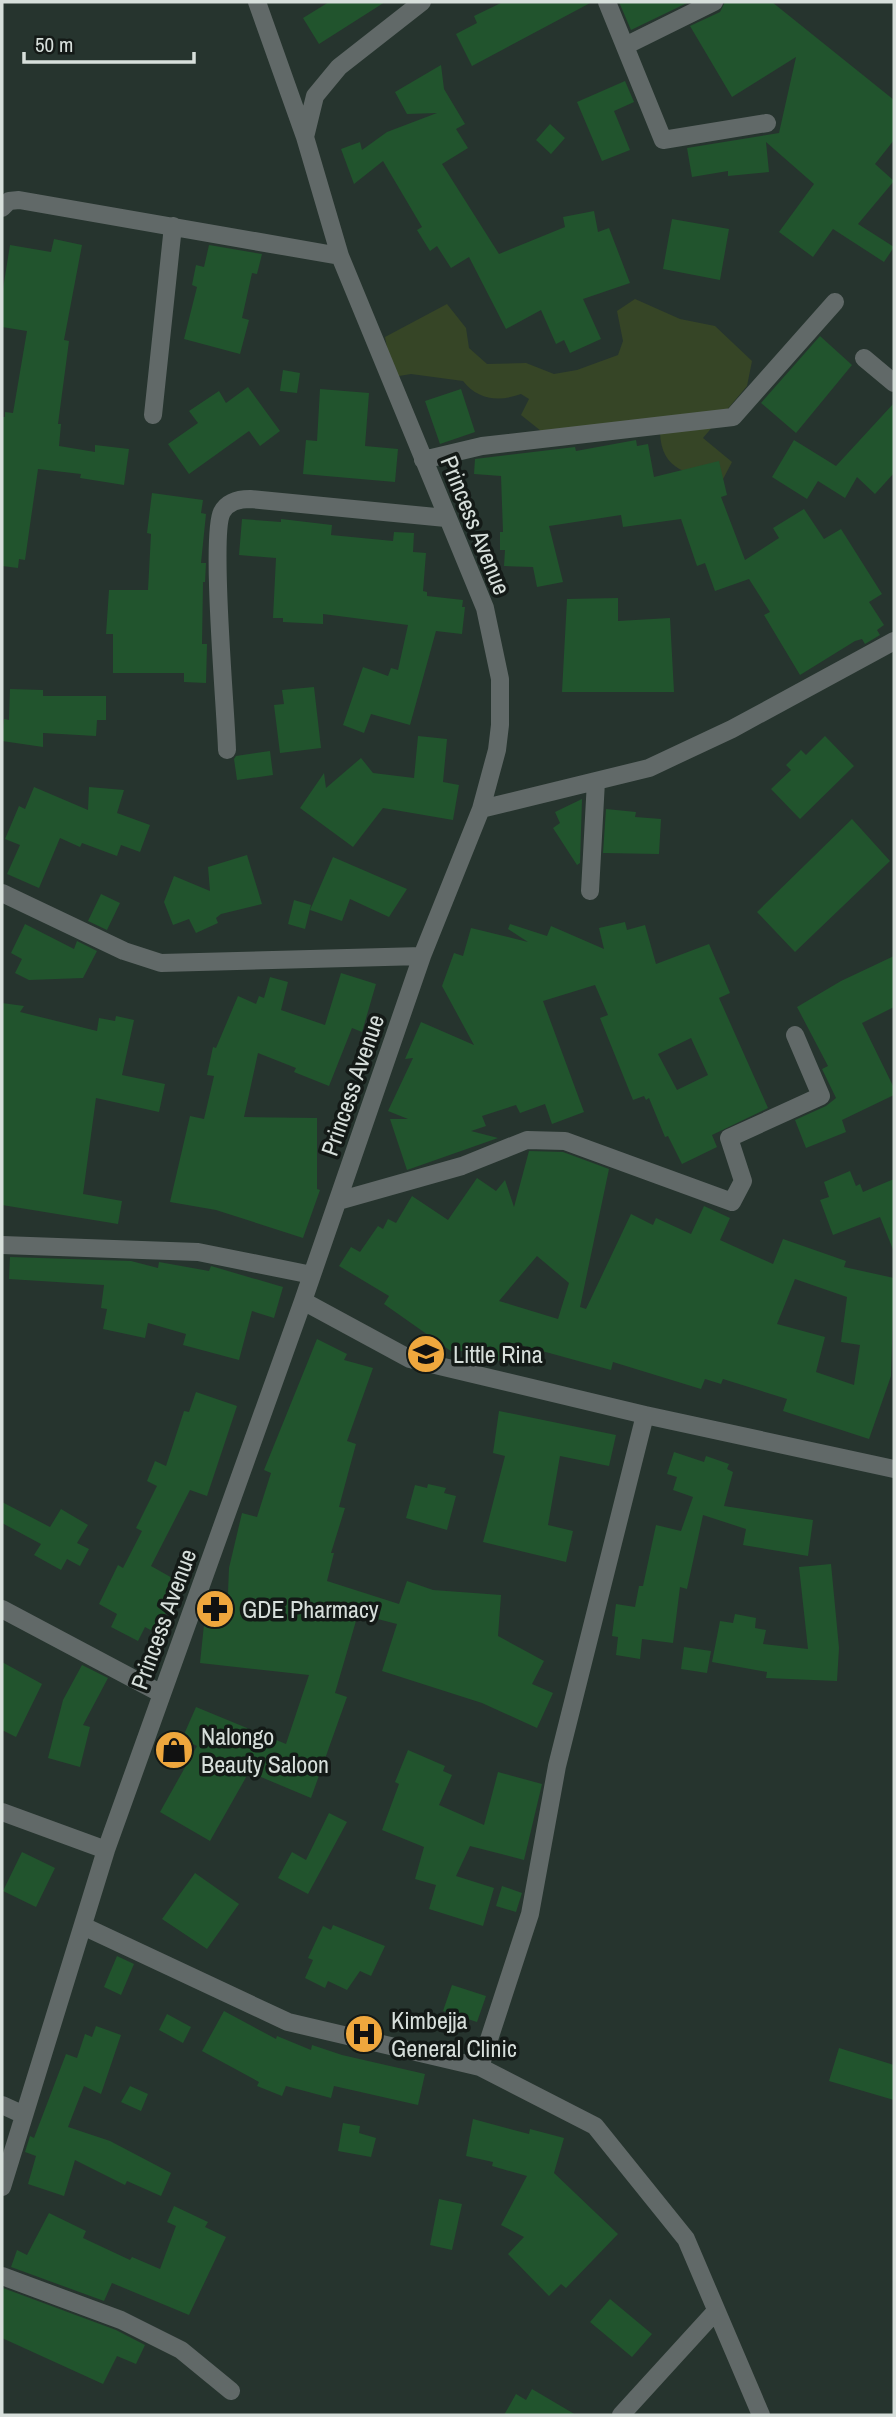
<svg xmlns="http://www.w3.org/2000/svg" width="896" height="2417" viewBox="0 0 896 2417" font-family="'Archivo Narrow',sans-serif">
	<rect width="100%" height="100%" fill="#26342e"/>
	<path fill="#364526" d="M635 299 680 319 715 326 752 361 747 386 703 438 732 462 722 481C690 474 661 472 660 432L551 439 521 415 529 399 521 394C499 402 478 400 463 381L411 374 393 377 385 337 447 304 466 328 469 348 487 364 526 363 554 374 577 370 618 355 623 341 617 311Z"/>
	<path fill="#21542d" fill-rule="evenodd" d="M329 2H385L319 44 303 18Z
		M503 2H592L472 66 456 34 477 23 474 16Z
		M619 2H689L631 30Z
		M725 2H772L894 100V140L875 164 894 181 858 224 894 247 884 262 833 229 813 257 779 232 814 184 766 142 769 172 728 176V171L692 177 687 148 779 133 796 57 732 97 690 26 720 12Z
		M441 65 444 89 465 124 456 129 468 148 442 164 499 254 565 227 563 217 594 211 598 232 609 228 630 283 583 299 601 339 570 353 564 340 556 344 541 310 506 329 469 257 451 268 437 246 430 251 417 230 422 227 383 161 354 184 341 149 360 142 362 150 387 132 437 113 407 114 395 92Z
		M625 81 634 102 614 111 630 150 602 161 577 102Z
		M550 124 565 138 551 154 536 140Z
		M672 219 729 229 720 280 663 269Z
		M54 239 82 245 64 340 69 341 58 424H61L59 446 95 452V445L129 449 124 485 80 478 81 474 38 469 25 560 19 559 18 568 2 566V417H5V412L13 413 27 331 2 327V295L10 245 51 252Z
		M209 245 262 254 257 274 252 273 242 318 249 320 240 354 184 339 197 287 192 285 196 265 204 267Z
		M820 336 852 365 796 433 761 403Z
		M283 370 300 373 297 393 280 391Z
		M248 387 280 431 260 446 249 431 189 474 168 444 198 423 189 411 219 391 226 403Z
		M320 389 369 393 365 446 398 449 395 482 303 474 306 440 317 441Z
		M461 389 475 432 440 444 425 401Z
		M894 403V473L875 494 857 477 845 498 818 481 807 499 772 477 794 440 836 466Z
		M636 440 637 446 648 444 654 477 719 461 727 495 721 497 745 560 779 538 773 528 804 509 824 539 841 529 882 594 869 602 884 625 877 630 880 635 865 644 862 639 855 641 800 675 764 615 770 612 749 579 715 591 705 563 697 566 681 519 623 527 621 515 549 526 563 582 537 587 533 567 504 566 505 550H500V532H503L501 476 474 474 475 459 575 447 576 451Z
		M152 493 203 500 201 513 206 514 201 563H206L205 582H203L202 644H207L206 683 184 682V673H113V634H106L109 590H148L151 534 147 533Z
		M242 519 281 522V519L332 525 331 535 393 541 394 532 414 533 413 552 426 553 423 591 427 592V596L463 600 462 607H465L462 634 436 631 410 725 371 714 364 733 343 725 363 667 388 676 391 668 398 670 408 625 323 614V624L283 622V618H273L276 558 239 555Z
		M618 598V621L670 618 674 692H562L567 599Z
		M314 687 321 748 280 753 274 705 284 704 282 690Z
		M10 689 43 690V696H106V720H97L96 736 43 733V747L2 741 4 719 9 720Z
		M418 736 447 739 443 782 459 785 453 820 383 808 353 847 300 808 324 773 326 788 361 758 373 773 414 778Z
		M825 736 854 766 800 819 771 789 791 770 786 765 801 750 806 755Z
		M270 751 273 775 237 780 234 759 236 756Z
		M34 787 88 810 89 787 124 790 117 813 150 825 140 852 121 845 117 856 82 843 80 847 60 838 39 888 7 874 20 845 5 839 19 806 25 809Z
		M582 799 580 863 577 865 553 828 560 823 555 812Z
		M606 809 636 812 635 817 661 819 659 854 603 853Z
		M852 819 890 861 795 952 757 912Z
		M247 855 262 904 221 914 216 918 218 923 196 933 189 919 173 925 164 902 174 876 210 891 208 867Z
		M333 857 407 889 389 917 350 899 342 921 310 910Z
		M101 894 120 903 107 930 88 921Z
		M294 900 311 905 305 929 288 924Z
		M625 922 627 930 645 925 656 964 709 944 730 993 719 998 768 1108 712 1135 717 1147 682 1164 668 1136 665 1137 649 1098 646 1100 644 1096 633 1100 600 1018 608 1015 595 985 543 1001 584 1112 552 1124 545 1104 520 1113 516 1105 482 1116 486 1126 471 1131 498 1138 407 1170 390 1119H408L388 1111 413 1058 405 1059 421 1022 474 1045 442 986 454 953 463 956 471 928 528 942 508 929 510 924 547 936 551 926 604 949 599 928ZM691 1038 708 1075 677 1090 658 1054Z
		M25 924 74 949 77 941 97 951 83 978 29 980 15 973 22 959 11 953Z
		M894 956V1007L862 1023 894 1088V1095L842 1120 846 1132 806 1148 795 1120 826 1106 836 1098 822 1069 828 1066 797 1007 841 981Z
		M341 973 376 984 362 1032 352 1028 329 1086 294 1072 296 1068 258 1053 244 1117 317 1118V1189L320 1190 303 1238 216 1210 170 1202 190 1116 204 1119 214 1076 207 1075 213 1047 216 1048 238 996 256 1004 259 996 264 998 270 977 288 982 281 1010 325 1025Z
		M2 1003 24 1006 20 1012 97 1031 99 1018 115 1021 116 1016 134 1020 122 1075 165 1084 159 1112 96 1098 83 1194 122 1201 118 1224 2 1205Z
		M529 1151 563 1152 609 1169 580 1307 586 1309 631 1214 653 1225 656 1218 691 1234 704 1206 730 1218 720 1240 773 1264 783 1239 846 1261 844 1267 894 1278 891 1376 869 1439 783 1411 787 1399 723 1379 721 1384 705 1379 701 1389 613 1362 611 1370 513 1343 508 1363 457 1350 455 1354 384 1304 389 1296 339 1266 351 1247 360 1252 378 1226 383 1229 388 1219 396 1223 412 1196 448 1220 477 1178 496 1191 505 1180 514 1207ZM537 1256 569 1283 558 1319 499 1301ZM795 1279 847 1297 841 1342 860 1345 854 1385 816 1372 825 1337 777 1324Z
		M850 1171 856 1186 860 1184 863 1192 894 1179V1252L880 1217 833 1235 820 1200 829 1197 824 1182Z
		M10 1257 131 1261 158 1268 159 1262 209 1271 211 1266 283 1287 274 1318 252 1311 239 1360 183 1345 186 1334 148 1323 145 1338 103 1329 107 1309 101 1308 104 1285 9 1279Z
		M317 1339 347 1354 344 1360 373 1368 347 1441 356 1444 339 1507 345 1508 331 1553H334L327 1581 399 1604 407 1581 433 1590 501 1595 498 1636 544 1661 532 1684 553 1693 537 1728 482 1703 382 1671 397 1624 358 1614 335 1693 347 1697 311 1798 249 1772 210 1841 160 1812 197 1746 182 1739 196 1707 286 1744 309 1675 200 1663 205 1615 227 1617 229 1568 242 1513 257 1517 271 1473 264 1470Z
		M196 1392 237 1406 207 1496 190 1490 151 1566 174 1579 162 1603 169 1606 156 1633 145 1627 138 1641 111 1627 117 1614 99 1604 118 1565 123 1568 142 1531 136 1528 157 1486 147 1481 155 1461 166 1466 184 1411 189 1412Z
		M499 1411 616 1435 609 1466 560 1456 548 1525 573 1531 566 1562 483 1542 505 1456 493 1453Z
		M674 1452 704 1462 706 1456 729 1464 727 1469 733 1472 724 1506 813 1520 808 1556 743 1545 746 1529 703 1515 687 1589 680 1587 673 1643 642 1639 640 1659 616 1655 618 1637 612 1636 616 1604 635 1607 639 1586H643L656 1525 681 1531 693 1497 673 1490 677 1477 667 1474Z
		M428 1484 446 1488 444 1493 456 1496 447 1530 406 1518 415 1485 427 1488Z
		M2 1502 50 1527 61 1509 88 1525 77 1543 89 1549 80 1566 67 1559 61 1570 34 1555 41 1544 2 1523Z
		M831 1564 839 1648 837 1681 766 1678 767 1672 712 1662 720 1621 733 1623 735 1614 756 1618 755 1628 766 1630 763 1644 808 1649 799 1567Z
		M684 1647 711 1651 707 1673 681 1669Z
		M2 1662 42 1684 16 1737 2 1730Z
		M82 1665 108 1678 83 1725 90 1727 80 1767 48 1758 63 1700Z
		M408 1750 445 1766 443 1771 452 1775 439 1805 484 1825 498 1772 542 1784 524 1860 470 1846 456 1876 494 1888 483 1926 429 1909 436 1885 415 1879 424 1847 382 1830 399 1784 395 1782Z
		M329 1813 347 1822 308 1894 278 1878 292 1852 306 1860Z
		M22 1852 55 1868 36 1907 3 1891Z
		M195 1873 239 1904 207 1949 162 1919Z
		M502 1886 522 1893 516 1912 496 1906Z
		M333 1925 385 1946 371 1976 360 1971 347 1990 328 1981 325 1988 305 1978 313 1960 308 1958 323 1926 331 1930Z
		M117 1956 134 1964 121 1995 104 1987Z
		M452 1985 486 1996 477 2022 443 2011Z
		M224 2011 276 2039 277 2036 311 2050 312 2045 342 2055 425 2074 418 2105 334 2086 331 2098 286 2086 282 2096 257 2086 259 2082 202 2051Z
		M167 2014 191 2027 183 2043 159 2030Z
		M96 2026 121 2035 101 2094 84 2086 68 2127 110 2141 171 2173 161 2196 127 2181 125 2185 75 2160 64 2196 28 2184 36 2156 25 2152 30 2136 34 2138 66 2054 77 2058 85 2034 92 2037Z
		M839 2048 894 2065V2100L829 2081Z
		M130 2086 148 2094 141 2111 121 2102Z
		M473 2119 529 2134 530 2129 564 2138 554 2173 618 2234 566 2288 561 2284 549 2296 508 2254 524 2237 501 2225 527 2176 492 2166 493 2162 466 2156Z
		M343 2123 360 2126 359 2133 376 2138 371 2157 338 2151Z
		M439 2199 462 2204 452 2250 430 2245Z
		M174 2206 208 2222 205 2227 226 2237 189 2315 112 2283 104 2301 11 2267 17 2250 27 2255 49 2213 86 2231 83 2238 130 2260 132 2257 160 2269 176 2226 167 2222Z
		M3 2288 116 2330 145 2345 136 2364 117 2356 103 2384 2 2338Z
		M610 2299 652 2334 632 2357 590 2322Z
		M532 2389 576 2415H504L516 2394 526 2400Z"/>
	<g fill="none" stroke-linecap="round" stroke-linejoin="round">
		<path stroke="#616968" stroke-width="18" d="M607 2 663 140 767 123
			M625 46 714 2
			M305 137 315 96 339 67 422 2
			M2 208 9 201 19 200 340 256
			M864 358 894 383
			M153 415 173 226
			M423 460 482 446 733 417 835 302
			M227 750C226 712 210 534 222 512 228 501 240 499 250 499L446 518
			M481 809 649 768 732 729 894 641
			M590 891 596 781
			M2 893 124 951 161 963 422 956
			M338 1201 462 1166 527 1140 565 1141 732 1202 743 1181 729 1138 821 1096 795 1035
			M2 1245 198 1252 312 1275
			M303 1301 410 1359 645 1415 894 1469
			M2 1609 162 1694
			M2 1812 106 1850
			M83 1926 288 2022 480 2067 595 2126 686 2239 761 2415
			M480 2067 530 1914 557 1766 645 1415
			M2 2105 24 2115
			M2 2187 106 1850 303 1301 422 956 481 809 497 750 500 725V679L485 608 340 256 305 137 257 2
			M2 2276 121 2320 181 2350 231 2391
			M621 2415 715 2312"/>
	</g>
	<defs>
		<symbol id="school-disc" viewBox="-11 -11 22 22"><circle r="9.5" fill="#efa73d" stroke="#141a17"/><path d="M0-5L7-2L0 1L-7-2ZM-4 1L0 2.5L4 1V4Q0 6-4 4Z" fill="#111"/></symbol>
		<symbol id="pharmacy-disc" viewBox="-11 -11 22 22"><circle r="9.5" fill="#efa73d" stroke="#141a17"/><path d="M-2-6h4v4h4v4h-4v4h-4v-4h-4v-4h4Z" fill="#111"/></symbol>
		<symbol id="shop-disc" viewBox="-11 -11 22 22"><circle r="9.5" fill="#efa73d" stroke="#141a17"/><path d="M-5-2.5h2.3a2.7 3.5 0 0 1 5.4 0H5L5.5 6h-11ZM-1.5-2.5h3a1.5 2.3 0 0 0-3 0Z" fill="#111"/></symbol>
		<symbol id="hospital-disc" viewBox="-11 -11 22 22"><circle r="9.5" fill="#efa73d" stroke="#141a17"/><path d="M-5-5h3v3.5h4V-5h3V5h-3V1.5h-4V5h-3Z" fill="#111"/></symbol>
	</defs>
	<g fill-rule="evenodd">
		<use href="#school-disc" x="404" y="1332" width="44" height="44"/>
		<use href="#pharmacy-disc" x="193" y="1587" width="44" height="44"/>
		<use href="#shop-disc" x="152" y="1728" width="44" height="44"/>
		<use href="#hospital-disc" x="342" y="2012" width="44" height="44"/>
	</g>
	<g text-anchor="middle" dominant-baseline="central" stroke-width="7" stroke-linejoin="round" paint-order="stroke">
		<g font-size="24" fill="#d7dfdb" stroke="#141a17">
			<text transform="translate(476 525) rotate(68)">Princess Avenue</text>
			<text transform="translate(352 1085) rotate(-71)">Princess Avenue</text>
			<text transform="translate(163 1619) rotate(-70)">Princess Avenue</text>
		</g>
		<g font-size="24" fill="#d7dfdb" stroke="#141a17" text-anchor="start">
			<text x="453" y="1354">Little Rina</text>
			<text x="242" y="1609">GDE Pharmacy</text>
			<text x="201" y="1736">Nalongo<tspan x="201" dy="28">Beauty Saloon</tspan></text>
			<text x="391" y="2020">Kimbejja<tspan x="391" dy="28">General Clinic</tspan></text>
		</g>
	</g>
	<rect width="896" height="2417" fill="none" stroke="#d7dfdb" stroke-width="7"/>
	<path d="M24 52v10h170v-10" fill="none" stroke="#d7dfdb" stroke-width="3.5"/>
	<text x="35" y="52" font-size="21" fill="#d7dfdb" stroke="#141a17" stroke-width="5" paint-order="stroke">50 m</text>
</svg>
